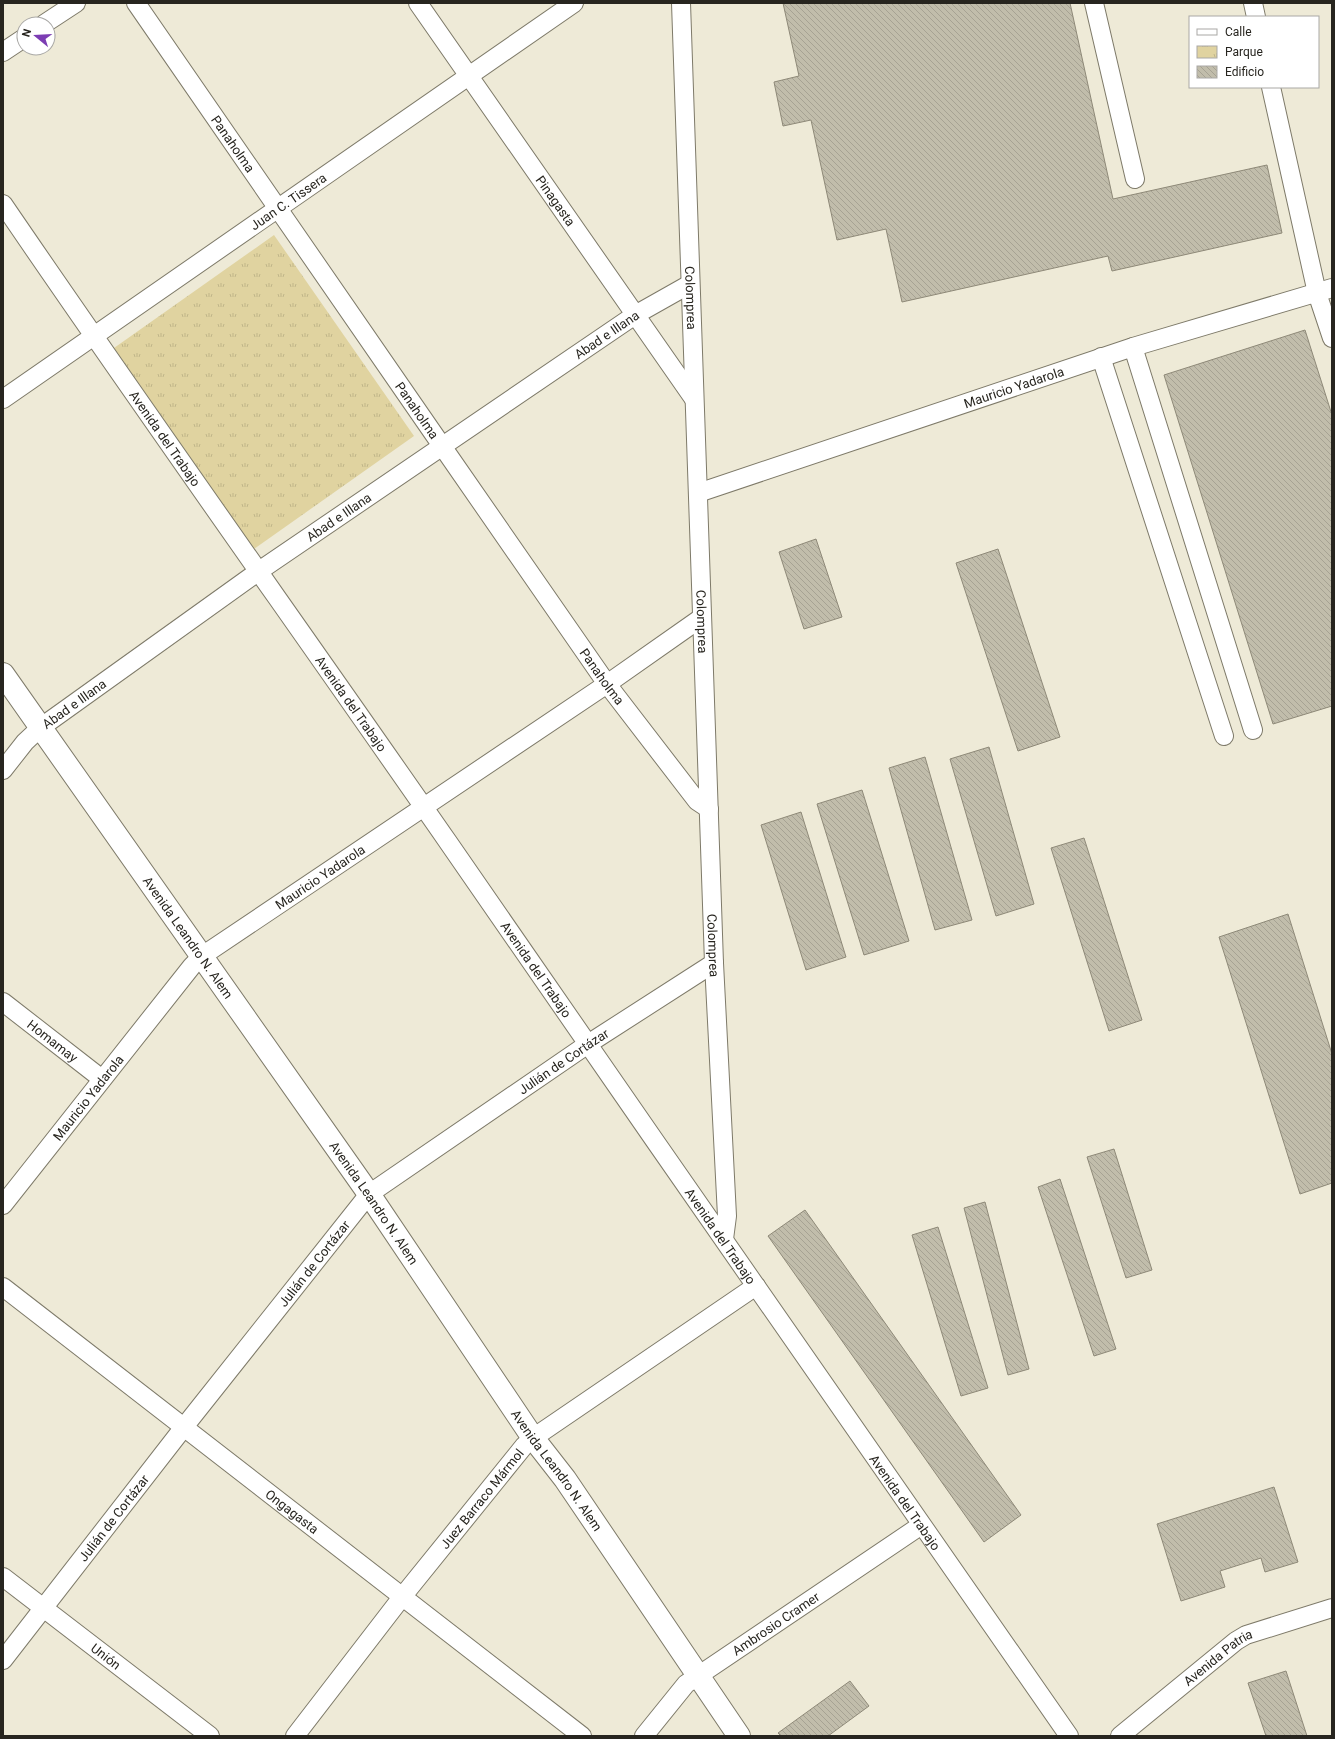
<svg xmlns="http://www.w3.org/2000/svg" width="1335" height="1739" viewBox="0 0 1335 1739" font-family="Roboto,sans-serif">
	<defs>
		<pattern id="park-tufts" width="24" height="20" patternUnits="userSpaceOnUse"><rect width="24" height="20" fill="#e0d3a0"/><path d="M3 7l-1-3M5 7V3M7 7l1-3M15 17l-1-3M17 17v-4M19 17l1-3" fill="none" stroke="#c0b589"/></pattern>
		<pattern id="building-back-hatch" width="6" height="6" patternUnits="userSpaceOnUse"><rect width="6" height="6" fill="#c1bdab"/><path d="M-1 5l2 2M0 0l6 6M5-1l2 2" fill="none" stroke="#a6a293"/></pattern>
	</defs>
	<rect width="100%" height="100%" fill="#eeead7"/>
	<path fill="url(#park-tufts)" d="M274 235 414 436 254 549 114 348Z"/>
	<path fill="url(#building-back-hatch)" stroke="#8e8978" d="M783 3H1070L1113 199 1267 165 1282 233 1112 271 1108 256 902 302 886 229 837 240 811 120 783 126 774 82 799 76Z
		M1305 330 1332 415V706L1273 724 1164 375Z
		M816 539 842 617 804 629 779 552Z
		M998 549 1060 737 1018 751 956 563Z
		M989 747 1034 904 996 916 950 759Z
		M925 757 972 920 935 930 889 768Z
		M862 790 909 941 864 955 817 804Z
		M801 812 846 957 806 970 761 825Z
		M1084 838 1142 1020 1109 1031 1051 848Z
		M1288 914 1332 1054V1183L1300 1194 1219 937Z
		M1114 1149 1152 1270 1126 1278 1087 1157Z
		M1060 1179 1116 1349 1094 1356 1038 1187Z
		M985 1202 1029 1369 1008 1375 964 1208Z
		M805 1210 1021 1515 984 1542 768 1236Z
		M938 1227 988 1388 961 1396 912 1235Z
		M1274 1487 1298 1562 1265 1572 1261 1558 1220 1571 1225 1587 1181 1601 1157 1524Z
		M1286 1671 1307 1736H1266L1248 1683Z
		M850 1681 869 1706 828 1736H781L778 1733Z"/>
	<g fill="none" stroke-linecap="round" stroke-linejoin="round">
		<defs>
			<g id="minor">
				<path id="s1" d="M136 3 442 446 607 684 697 801 709 809"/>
				<path id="s2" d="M418 3 694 399"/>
				<path id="s3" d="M681 3 714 963 727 1216 724 1239"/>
				<path d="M1094 3 1135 179"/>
				<path d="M1253 3 1256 17"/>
				<path d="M44 24 76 3"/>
				<path d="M3 52 24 38"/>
				<path d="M1271 87 1317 293 1332 338"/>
				<path id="s4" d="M3 204C149 418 300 629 448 842 655 1140 860 1440 1069 1736"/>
				<path d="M1133 347 1253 730"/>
				<path d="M1101 357 1224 736"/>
				<path id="s5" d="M3 399 574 3"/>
				<path id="s6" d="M698 493 1133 347 1332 288"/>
				<path id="s7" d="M3 770 25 742 40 728 259 571 635 315 690 284"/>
				<path id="s8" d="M3 1002 102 1079"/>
				<path id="s9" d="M3 1205 192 966 202 956 607 684 701 618"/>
				<path id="s10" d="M3 1287 582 1736"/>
				<path id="s11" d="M3 1577 210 1736"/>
				<path id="s12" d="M3 1660 184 1427 369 1194 588 1044 714 963"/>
				<path id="s13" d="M295 1736 402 1597 524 1446 533 1438 756 1286"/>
				<path id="s14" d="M644 1736 686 1684 920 1526"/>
				<path id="s15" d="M1120 1736 1236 1641 1246 1635 1332 1608"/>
			</g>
			<g id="major">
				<path id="s16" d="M3 674 369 1194 533 1438 565 1479 739 1736"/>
			</g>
		</defs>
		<use href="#minor" stroke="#7e7a69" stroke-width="20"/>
		<use href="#major" stroke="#7e7a69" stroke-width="24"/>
		<use href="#minor" stroke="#fff" stroke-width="18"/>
		<use href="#major" stroke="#fff" stroke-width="22"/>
	</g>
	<g text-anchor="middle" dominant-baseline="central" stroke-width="3" stroke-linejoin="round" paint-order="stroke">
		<g font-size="13" fill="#27251f" stroke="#fff">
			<text stroke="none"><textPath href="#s1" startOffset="171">Panaholma</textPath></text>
			<text stroke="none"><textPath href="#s5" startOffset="347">Juan C. Tissera</textPath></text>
			<text stroke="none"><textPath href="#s2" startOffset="241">Pinagasta</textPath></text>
			<text stroke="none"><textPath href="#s3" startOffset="295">Colomprea</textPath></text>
			<text stroke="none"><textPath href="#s7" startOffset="746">Abad e Illana</textPath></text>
			<text stroke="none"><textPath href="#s6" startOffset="333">Mauricio Yadarola</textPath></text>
			<text stroke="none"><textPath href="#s1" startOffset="495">Panaholma</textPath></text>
			<text stroke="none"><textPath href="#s4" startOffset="285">Avenida del Trabajo</textPath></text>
			<text stroke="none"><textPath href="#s7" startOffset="422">Abad e Illana</textPath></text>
			<text stroke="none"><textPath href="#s3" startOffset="619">Colomprea</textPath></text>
			<text stroke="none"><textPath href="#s1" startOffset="819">Panaholma</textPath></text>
			<text stroke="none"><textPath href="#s4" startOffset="609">Avenida del Trabajo</textPath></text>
			<text stroke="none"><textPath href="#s7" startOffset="98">Abad e Illana</textPath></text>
			<text stroke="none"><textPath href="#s9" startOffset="461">Mauricio Yadarola</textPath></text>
			<text stroke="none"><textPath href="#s16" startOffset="322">Avenida Leandro N. Alem</textPath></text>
			<text stroke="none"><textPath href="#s3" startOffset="943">Colomprea</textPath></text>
			<text stroke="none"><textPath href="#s4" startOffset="933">Avenida del Trabajo</textPath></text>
			<text stroke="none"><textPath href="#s8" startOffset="63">Homamay</textPath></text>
			<text stroke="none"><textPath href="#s12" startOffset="828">Julián de Cortázar</textPath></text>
			<text stroke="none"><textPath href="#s9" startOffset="137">Mauricio Yadarola</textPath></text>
			<text stroke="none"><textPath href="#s16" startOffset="646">Avenida Leandro N. Alem</textPath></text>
			<text stroke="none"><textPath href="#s4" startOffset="1257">Avenida del Trabajo</textPath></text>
			<text stroke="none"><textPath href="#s12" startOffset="504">Julián de Cortázar</textPath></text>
			<text stroke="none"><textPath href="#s16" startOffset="970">Avenida Leandro N. Alem</textPath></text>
			<text stroke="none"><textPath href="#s13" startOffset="302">Juez Barraco Mármol</textPath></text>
			<text stroke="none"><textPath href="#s4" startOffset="1581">Avenida del Trabajo</textPath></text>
			<text stroke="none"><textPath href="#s10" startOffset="366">Ongagasta</textPath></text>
			<text stroke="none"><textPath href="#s12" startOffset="180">Julián de Cortázar</textPath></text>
			<text stroke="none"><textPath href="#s14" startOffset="175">Ambrosio Cramer</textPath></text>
			<text stroke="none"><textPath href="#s11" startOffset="130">Unión</textPath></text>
			<text stroke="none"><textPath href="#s15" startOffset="126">Avenida Patria</textPath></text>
		</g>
	</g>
	<rect width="1335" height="1739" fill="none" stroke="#27251f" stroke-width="8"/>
	<rect x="1189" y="16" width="130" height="72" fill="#ffffff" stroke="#a9a8a5"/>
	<rect x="1197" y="29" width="20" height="6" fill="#ffffff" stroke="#a9a8a5"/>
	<text x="1225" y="36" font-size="12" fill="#27251f">Calle</text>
	<rect x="1197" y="46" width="20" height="12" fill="url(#park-tufts)" stroke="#a9a8a5"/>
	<text x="1225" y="56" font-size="12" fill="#27251f">Parque</text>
	<rect x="1197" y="66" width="20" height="12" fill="url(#building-back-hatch)" stroke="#a9a8a5"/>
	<text x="1225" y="76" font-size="12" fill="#27251f">Edificio</text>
	<g transform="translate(36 36) rotate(288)"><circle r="19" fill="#ffffff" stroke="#a9a8a5"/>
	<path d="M0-3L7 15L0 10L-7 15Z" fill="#7c3db3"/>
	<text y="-6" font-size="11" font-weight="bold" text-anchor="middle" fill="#27251f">N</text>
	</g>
</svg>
